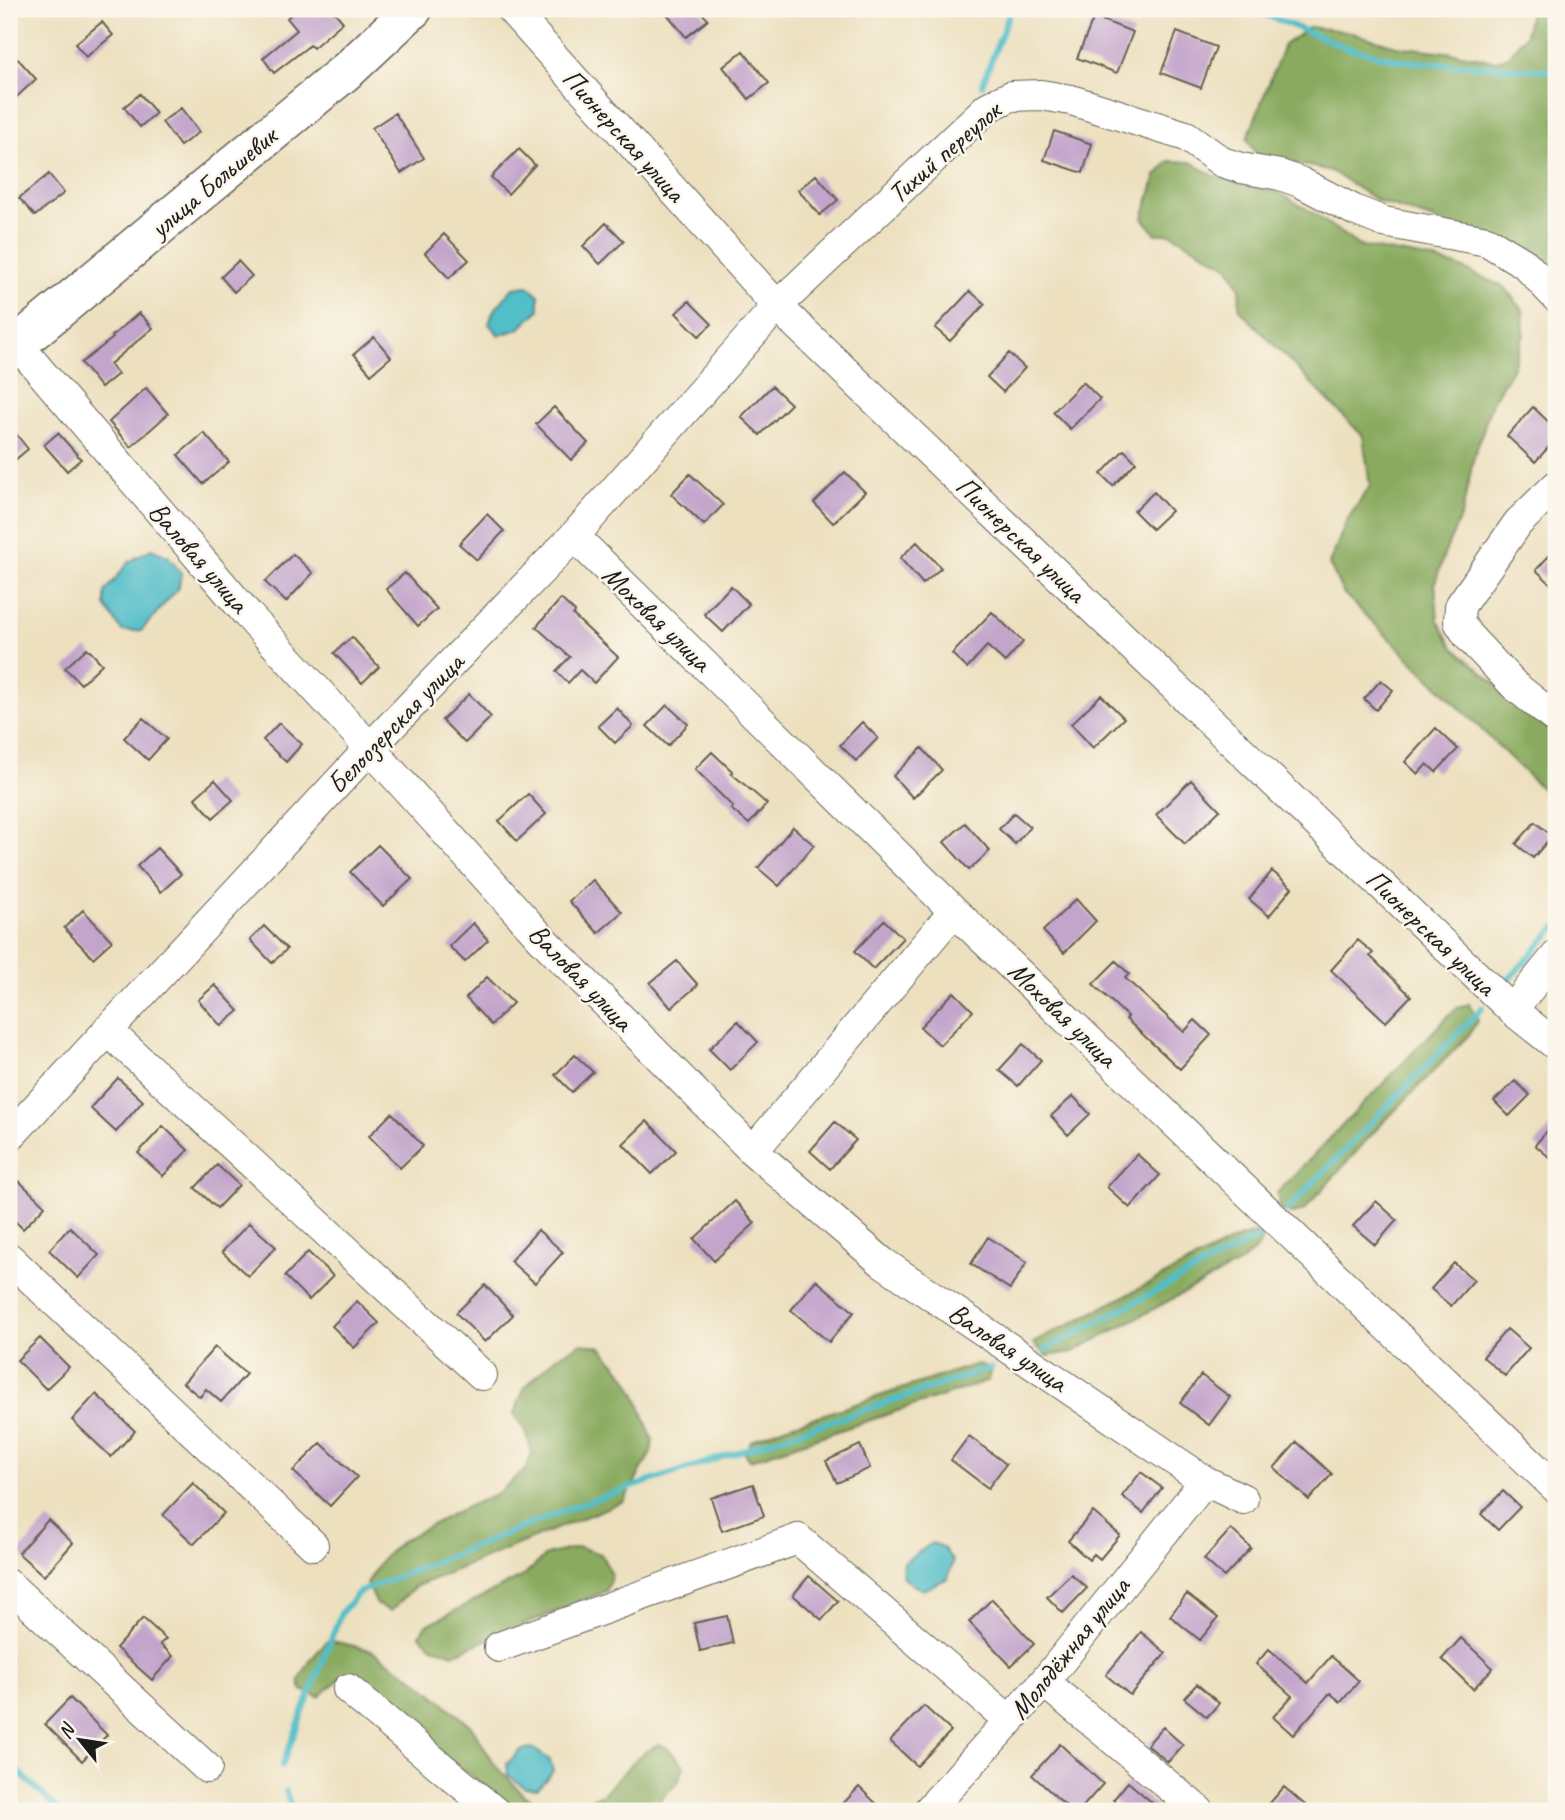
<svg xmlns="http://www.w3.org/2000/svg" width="1565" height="1820" viewBox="0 0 1565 1820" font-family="Caveat,sans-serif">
	<rect width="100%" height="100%" fill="#fbf7ec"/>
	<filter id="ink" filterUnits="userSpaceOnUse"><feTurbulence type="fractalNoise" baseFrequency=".0143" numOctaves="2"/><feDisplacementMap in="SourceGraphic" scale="14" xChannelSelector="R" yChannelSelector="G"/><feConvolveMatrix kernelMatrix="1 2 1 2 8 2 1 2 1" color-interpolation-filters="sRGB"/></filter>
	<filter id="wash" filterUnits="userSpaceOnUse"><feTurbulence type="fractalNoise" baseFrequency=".00686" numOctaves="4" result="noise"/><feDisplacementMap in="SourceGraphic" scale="28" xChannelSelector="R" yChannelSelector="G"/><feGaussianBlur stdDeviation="1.57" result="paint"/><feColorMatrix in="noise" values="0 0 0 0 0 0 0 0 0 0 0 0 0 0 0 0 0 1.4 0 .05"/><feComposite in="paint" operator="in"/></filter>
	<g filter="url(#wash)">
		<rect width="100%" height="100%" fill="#ede0bf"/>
		<path fill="#89aa5f" stroke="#52633e" stroke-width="2" d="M1530 9H1551L1556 41V281L1431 219 1378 201 1331 171 1257 155 1247 139 1284 45 1310 27 1346 31 1396 46 1462 54 1495 61 1509 56 1526 34Z
			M1169 161 1191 162 1216 177 1279 193 1312 212 1359 246 1427 258 1457 266 1504 287 1523 310 1524 334 1512 369 1492 402 1473 461 1462 513 1445 552 1435 583 1438 620 1453 647 1556 735V803L1343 593 1329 564 1347 520 1370 486 1363 436 1239 309 1240 288 1229 267 1171 234H1156L1143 218 1156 176Z
			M1469 1004 1478 1019 1469 1035 1374 1132 1303 1211 1292 1214 1280 1210 1277 1193 1455 1009Z
			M1256 1233 1261 1240 1258 1248 1240 1263 1073 1352 1047 1356 1033 1343 1238 1238Z
			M582 1343 601 1347 626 1376 636 1395 653 1441 651 1453 624 1501 414 1587 391 1611 377 1605 367 1583 382 1559 401 1541 454 1513 498 1493 527 1468 532 1453 526 1432 514 1414 525 1387 555 1358Z
			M977 1364 991 1368 988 1381 750 1460 745 1453 751 1441 779 1429Z
			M579 1547 601 1554 612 1575 606 1591 453 1654 431 1646 420 1635 425 1626 525 1575 546 1555Z
			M328 1640 371 1650 419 1682 472 1727 492 1761 524 1796 558 1811H518L341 1678 319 1697 302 1690 299 1681 311 1659Z
			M658 1744 668 1748 684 1766 678 1782 649 1811H564L603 1794 639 1756Z"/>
		<path fill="#51bec8" stroke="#366d72" stroke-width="2" d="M528 286 539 295V310L519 329 499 335 489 324 493 312 513 288Z
			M151 549 168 556 181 573 179 587 141 631H122L105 606V592L129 562Z
			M932 1543 943 1547 953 1562 948 1578 923 1590 913 1585 902 1576 904 1562Z
			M532 1748 550 1760 553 1771 538 1789 525 1788 508 1775 507 1764 521 1750Z"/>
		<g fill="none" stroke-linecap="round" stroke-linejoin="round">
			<path stroke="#51bec8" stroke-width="6" d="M1251 9 1345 47 1402 61 1556 71
				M982 85 1011 9
				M1509 979 1556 927
				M1287 1210 1482 1008
				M1044 1350 1264 1234
				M9 1763 60 1811
				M282 1766 341 1613 359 1592 581 1504 991 1368
				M286 1791 292 1811"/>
		</g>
		<g id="blocks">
			<path fill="#c3a4cb" d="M297 9H332L343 22 313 48 310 45 274 73 263 58 297 30 287 18Z
				M663 9H699L708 20 686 37Z
				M1094 17 1133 32 1117 73 1077 58Z
				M102 22 113 35 86 57 75 44Z
				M1177 32 1216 47 1201 88 1161 73Z
				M743 51 769 83 749 99 723 67Z
				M18 59 36 79 9 104V67Z
				M140 94 156 113 140 127 124 107Z
				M181 108 199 132 180 146 162 122Z
				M395 113 424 158 401 173 372 128Z
				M1054 131 1092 144 1083 173 1044 160Z
				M519 149 535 165 508 194 491 177Z
				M49 174 64 193 35 216 19 198Z
				M816 175 838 200 820 215 798 190Z
				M606 223 624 241 600 264 583 246Z
				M444 234 469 260 449 278 425 253Z
				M238 261 252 276 234 292 221 277Z
				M970 291 985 304 950 341 935 328Z
				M689 301 712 324 699 336 676 313Z
				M139 313 153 328 110 364 118 374 101 388 81 363 113 338 112 336Z
				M374 337 391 357 371 374 354 354Z
				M1009 353 1025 368 1003 392 987 377Z
				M1083 382 1100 399 1070 429 1053 412Z
				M772 386 791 404 760 435 741 417Z
				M146 388 168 414 131 447 109 422Z
				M554 407 588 443 571 460 536 424Z
				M1533 407 1556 429V439L1535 462 1507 436Z
				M9 425 28 449 9 465Z
				M58 433 81 459 67 471 44 445Z
				M204 433 229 462 203 484 178 455Z
				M1124 450 1136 462 1113 486 1101 474Z
				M845 472 865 492 833 523 814 503Z
				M690 474 723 505 704 525 671 494Z
				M1154 492 1171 511 1152 529 1134 511Z
				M487 514 504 531 477 560 459 544Z
				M917 542 941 568 923 584 900 558Z
				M1556 548V589L1536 570Z
				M293 554 313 573 286 602 265 582Z
				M405 573 437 609 418 626 386 589Z
				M731 586 749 604 723 632 704 614Z
				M561 599 575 612 573 615 618 657 594 683 580 670 568 683 556 671 570 657 536 627Z
				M992 612 1023 642 1005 662 987 646 967 668 952 654Z
				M352 637 379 667 362 683 334 653Z
				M87 648 102 664 81 684 65 668Z
				M1381 680 1393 690 1376 710 1364 699Z
				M469 694 491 717 465 743 442 720Z
				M1101 695 1124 718 1093 748 1071 724Z
				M667 705 688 724 668 746 647 726Z
				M617 708 633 726 615 743 598 726Z
				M143 718 167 739 148 760 124 738Z
				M862 722 878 738 856 761 840 745Z
				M279 723 302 744 286 762 263 740Z
				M1436 728 1458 749 1436 772 1427 764 1418 774 1405 762Z
				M922 748 942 770 913 798 893 776Z
				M712 752 733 772 731 773 767 804 749 824 731 809 733 807 695 769Z
				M215 780 233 800 213 818 195 798Z
				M1191 780 1220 810 1185 844 1156 815Z
				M528 794 546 814 517 841 499 821Z
				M1014 813 1030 827 1015 844 999 829Z
				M1535 822 1552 836 1533 858 1516 844Z
				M965 823 990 851 969 870 944 842Z
				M793 827 814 845 779 886 758 868Z
				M378 845 412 879 383 906 350 872Z
				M157 848 181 874 161 892 137 866Z
				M1272 871 1292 888 1269 916 1249 899Z
				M593 880 622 912 598 933 569 901Z
				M1076 899 1096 921 1064 953 1043 931Z
				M83 910 112 941 93 958 64 928Z
				M884 920 903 938 873 969 855 951Z
				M473 923 488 940 465 962 449 946Z
				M264 926 287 949 272 963 250 940Z
				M1358 940 1373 953 1370 956 1411 996 1386 1022 1331 970Z
				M677 961 698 985 671 1008 650 983Z
				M1116 961 1129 974 1125 978 1184 1032 1195 1020 1211 1035 1180 1069 1126 1019 1128 1017 1093 984Z
				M487 977 513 1003 491 1025 466 998Z
				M215 985 239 1011 221 1026 198 1000Z
				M954 992 973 1011 940 1045 920 1027Z
				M738 1021 758 1042 730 1070 709 1049Z
				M1023 1044 1041 1060 1018 1086 999 1070Z
				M575 1055 593 1072 572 1092 555 1075Z
				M118 1078 143 1101 116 1132 90 1108Z
				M1515 1081 1530 1095 1509 1116 1494 1101Z
				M1073 1096 1090 1114 1068 1135 1051 1116Z
				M392 1113 423 1146 400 1168 369 1136Z
				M647 1121 676 1151 652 1174 623 1144Z
				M1556 1121V1163L1535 1145Z
				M835 1122 856 1140 830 1169 810 1151Z
				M163 1126 188 1150 163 1176 138 1153Z
				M1137 1154 1160 1175 1130 1208 1107 1187Z
				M217 1165 239 1185 217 1208 195 1188Z
				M19 1181 45 1206 23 1229 9 1215V1191Z
				M735 1201 755 1223 714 1261 694 1239Z
				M1376 1201 1397 1220 1375 1245 1353 1226Z
				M249 1223 276 1247 248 1276 222 1252Z
				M70 1227 99 1255 78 1278 49 1250Z
				M538 1230 563 1252 535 1283 510 1261Z
				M988 1237 1027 1262 1010 1289 971 1264Z
				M308 1252 333 1276 309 1300 285 1276Z
				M1454 1263 1474 1280 1451 1306 1431 1289Z
				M816 1280 854 1312 829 1342 791 1310Z
				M485 1285 513 1315 485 1342 456 1313Z
				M357 1301 379 1323 354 1348 332 1326Z
				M1507 1329 1529 1348 1505 1376 1483 1357Z
				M40 1338 69 1367 46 1389 17 1360Z
				M215 1347 246 1374 221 1402 206 1389 200 1397 183 1383Z
				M1201 1375 1230 1397 1209 1425 1180 1403Z
				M96 1394 135 1431 111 1457 72 1420Z
				M969 1436 1006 1464 988 1488 951 1460Z
				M1297 1442 1332 1474 1309 1500 1274 1468Z
				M321 1443 357 1477 330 1506 293 1471Z
				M860 1445 870 1468 837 1483 826 1461Z
				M1141 1472 1162 1488 1143 1513 1122 1496Z
				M193 1483 224 1513 194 1544 163 1515Z
				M753 1484 764 1516 722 1531 711 1498Z
				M1503 1491 1520 1507 1498 1530 1481 1514Z
				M1093 1512 1120 1535 1100 1559 1094 1554 1089 1560 1068 1541Z
				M48 1520 73 1543 44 1576 18 1553Z
				M1231 1529 1251 1548 1224 1577 1204 1559Z
				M1071 1574 1087 1588 1063 1613 1047 1597Z
				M809 1576 838 1601 822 1620 793 1595Z
				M1187 1594 1218 1618 1200 1640 1170 1616Z
				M992 1599 1034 1644 1011 1666 969 1622Z
				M727 1616 733 1643 700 1651 694 1623Z
				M143 1618 166 1639 160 1644 173 1656 152 1680 116 1648Z
				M1141 1632 1166 1653 1130 1695 1106 1675Z
				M1461 1638 1493 1668 1473 1689 1442 1659Z
				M1269 1649 1308 1683 1331 1656 1359 1681 1341 1702 1330 1693 1293 1735 1273 1717 1292 1696 1256 1664Z
				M1197 1684 1219 1703 1207 1717 1184 1698Z
				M70 1698 107 1735 82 1761 45 1724Z
				M924 1706 951 1731 917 1766 890 1741Z
				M1163 1727 1183 1745 1168 1762 1147 1745Z
				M1060 1744 1103 1784 1079 1811H1072L1032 1775Z
				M1128 1782 1162 1811H1126L1113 1800Z
				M859 1787 884 1811H836Z
				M1284 1787 1312 1811H1263Z"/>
		</g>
	</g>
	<g filter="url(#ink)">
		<use href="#blocks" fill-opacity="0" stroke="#656155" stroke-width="2"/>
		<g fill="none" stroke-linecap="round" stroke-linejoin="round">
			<defs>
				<path id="minor" d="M511 9 777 306 1512 1010 1556 1045
					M17 344 248 615 370 748 543 940 753 1151 882 1262 1205 1481 1243 1499
					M1556 486 1518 523 1460 606 1459 622 1468 636 1515 686 1556 719
					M574 536 954 911 1556 1488
					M1512 1010 1556 956
					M107 1030 482 1375
					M9 1137 370 748 574 536 777 306 988 107 1011 96 1041 95 1071 100 1186 136 1222 162 1241 168 1280 175 1300 182 1354 210 1384 222 1487 241 1525 264 1556 297
					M753 1151 954 911
					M9 1258 313 1545
					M9 1585 207 1768
					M499 1647 798 1539 1010 1721
					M1044 1682 1199 1811
					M348 1689 494 1811
					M928 1811 1044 1682 1205 1481"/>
				<path id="major" d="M9 351 350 68 413 9"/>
			</defs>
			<use href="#minor" stroke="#656155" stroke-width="32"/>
			<use href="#major" stroke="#656155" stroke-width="41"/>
			<use href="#minor" stroke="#fff" stroke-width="30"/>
			<use href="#major" stroke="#fff" stroke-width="38"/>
		</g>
	</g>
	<g text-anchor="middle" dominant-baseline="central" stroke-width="5" stroke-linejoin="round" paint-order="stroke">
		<g font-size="28" fill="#1c1c1c" stroke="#fbf7ec">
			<text transform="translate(624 135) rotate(48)">Пионерская улица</text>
			<text transform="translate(944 152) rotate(-41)">Тихий переулок</text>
			<text transform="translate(213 182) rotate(-40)">улица Большевик</text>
			<text transform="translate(1021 539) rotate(44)">Пионерская улица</text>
			<text transform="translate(199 557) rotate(49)">Валовая улица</text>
			<text transform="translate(657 618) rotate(44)">Моховая улица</text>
			<text transform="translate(395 723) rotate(-46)">Белоозерская улица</text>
			<text transform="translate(1431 932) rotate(44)">Пионерская улица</text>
			<text transform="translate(581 977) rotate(46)">Валовая улица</text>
			<text transform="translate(1063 1014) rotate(44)">Моховая улица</text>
			<text transform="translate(1008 1347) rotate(34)">Валовая улица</text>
			<text transform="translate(1069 1648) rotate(-51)">Молодёжная улица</text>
		</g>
	</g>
	<rect width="1565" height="1820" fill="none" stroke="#fbf7ec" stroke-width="35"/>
	<g transform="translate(80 1740) rotate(300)" stroke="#fbf7ec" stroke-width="5" paint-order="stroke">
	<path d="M0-5L12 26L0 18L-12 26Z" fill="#1c1c1c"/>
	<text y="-10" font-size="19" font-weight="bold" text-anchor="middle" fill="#1c1c1c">N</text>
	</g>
</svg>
